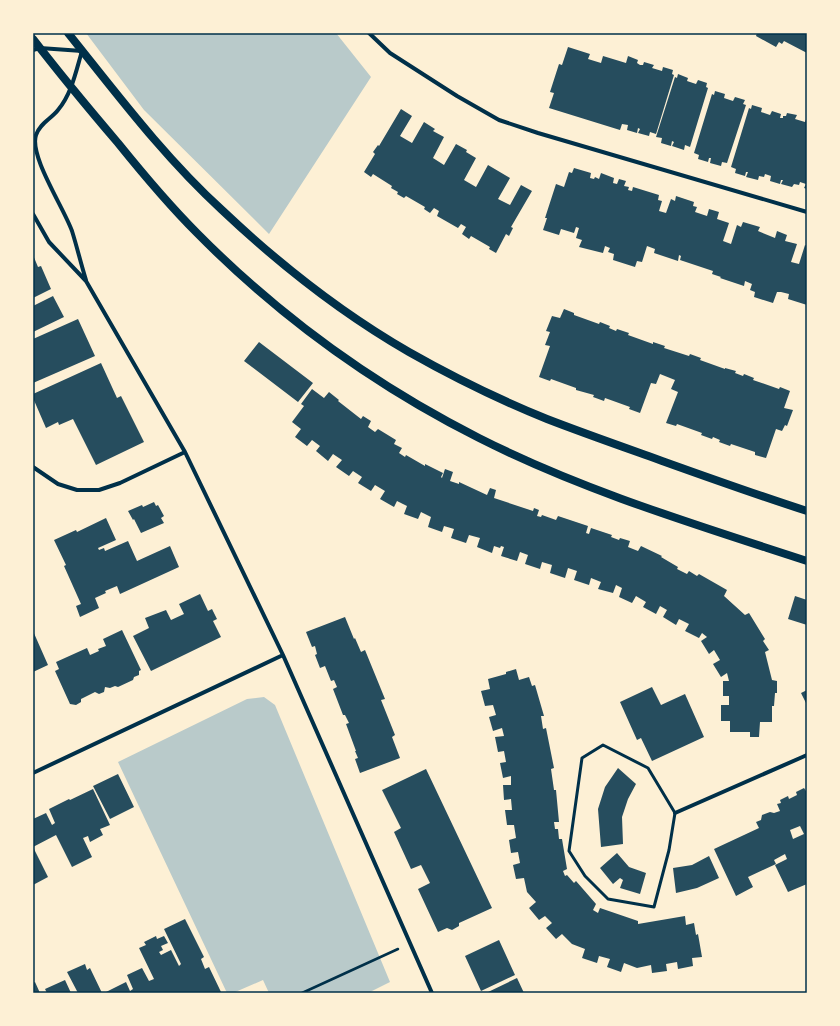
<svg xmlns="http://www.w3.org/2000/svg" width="840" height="1026" viewBox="0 0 840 1026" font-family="'DejaVu Sans',sans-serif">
	<rect width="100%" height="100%" fill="#fdf0d5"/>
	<path fill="#b9caca" d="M86 33H336L371 77 269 234 144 110Z
		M264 697 275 705 390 982 368 993H269L263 980 233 993H227L118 762 247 699Z"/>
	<path fill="#264d5e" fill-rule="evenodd" d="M757 33H807V53L784 41 782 44 779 42 776 47 756 36Z
		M568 47 590 54 588 59 601 63 603 56 626 63 628 56 638 60 637 63 640 65H643L644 62 654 65 652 68 662 71 663 67 673 70 672 74 674 75 656 134 650 132 649 136 638 133 640 129 638 128 637 133 627 130 628 125 622 124 620 130 549 108 554 93 550 92 559 64 562 65Z
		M678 74 688 78 687 81 696 84 698 80 707 83 706 87 708 88 690 147 685 145 684 150 672 146 674 142 672 141 671 146 661 143 662 138 656 137 675 77 677 78Z
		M715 91 725 94 724 98 733 101 735 97 745 100 743 104 746 105 727 163 722 162 721 166 710 163 711 158H709L708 162 698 159 699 155 694 153 712 94 714 95Z
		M752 105 762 108 761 112 770 115 772 111 781 114 780 118H783V116H786L787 113 797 115 795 119 805 122 807 117V189L804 188 806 184 800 182 799 185 794 184 792 187 781 184 783 180H781L780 184 770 181 771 176 765 174 764 177 759 176 758 180 746 177 748 172H746L745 176 735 173 736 169 731 167 749 108 751 109Z
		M401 109 412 116 400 136 412 143 424 122 435 129 433 131 444 137 433 158 444 165 456 144 467 150 466 152 476 158 464 180 476 187 488 165 510 178 498 199 510 205 521 185 532 191 511 227 513 228 509 236 506 234 496 253 489 249 490 247 471 236 469 239 462 234 466 227 461 224 458 228 437 216 439 211 434 208 430 213 424 209 425 207 406 196 404 198 397 194 398 192 391 188 392 186 373 174 371 177 364 172 375 154 373 152 378 145 379 146Z
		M574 168 591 173 590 178 594 179 595 177 599 179 601 173 614 178 613 183 617 184 619 179 626 181 624 186 629 187 628 190 632 191 633 187 659 195 658 200 662 201 659 211 666 213 671 199 675 201 676 196 694 202 693 206 697 207 695 212 707 216 709 209 719 212 717 219 729 223 723 241 731 244 737 225 741 227 743 222 760 227 758 231 775 238 777 231 787 235 785 241 797 244 791 262 799 264 805 245 807 246V305L788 299 789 294 781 292H777L773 303 754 297 755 292 750 290 752 284 745 281 744 286 720 278 721 277 712 274 713 271 680 260 681 256 679 255 678 261 654 253 655 249 647 246 642 262 637 261 635 267 613 260 614 254 608 252 610 248 605 246 603 253 579 247 582 240 576 238 579 228 576 227 574 233 561 229 559 235 543 230 547 218H545L556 184 564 187 569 172 572 173Z
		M33 255 38 267 41 266 51 289 33 298Z
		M53 296 64 317 33 332V306Z
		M564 309 574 313V315L599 324 600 322 610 326 609 328 616 331 617 329 629 333 628 335 653 344V342L665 346 664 348 689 356 690 354 701 358 700 360 725 369V368L736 371 735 373 743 376 744 374 754 378 753 380 779 389 780 387 790 391 784 408 793 410 787 426 785 425 782 431 776 429 766 458 755 455V452L731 444 730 446 719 442 720 440 713 437 712 439 701 435 702 433 677 424 676 426 666 423 678 392 671 389 675 380 660 374 656 384 651 383 640 413 629 409 630 407 605 398 604 401 593 397 594 395 576 390V388L551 379 550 381 539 377 550 346 545 345 550 332 546 331 552 316 560 318Z
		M78 319 95 356 33 383V339Z
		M259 342 313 383 298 402 244 361Z
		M101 363 117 398 121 396 144 442 96 465 73 419 59 425 58 422 46 428 33 398V394Z
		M312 389 324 398 329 392 339 400 338 401 361 419 363 416 371 421 368 427 375 432 378 429 396 440 394 444 402 448 399 453 405 457 406 455 425 466V464L443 473 441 477 442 478 445 469 453 472 450 481 459 484V482L487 495 490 488 496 490 494 498 533 511 534 508 539 510 537 516 541 517 542 515 556 520 558 516 588 526 586 533 589 534 591 528 612 535 611 537 619 540 620 538 630 541 628 547 638 551 641 546 662 556 661 557 678 567 677 569 687 574 689 571 697 576 699 574 727 590 724 596 745 615 749 613 765 639 763 641 769 650 765 652 772 680 777 681V693H775L774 706H772V722H760L759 737H750V732H730V721H721V705H729V696H723V681H729L727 673 721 677 713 664 720 660 714 650 709 654 701 641 707 637 702 633 699 638 685 631 689 624 679 619 676 625 663 617 667 610 660 606 656 614 643 607 646 602 636 596 632 603 619 597 622 588 616 585 613 593 598 589 601 582 591 578 589 585 574 580 577 571 568 568 565 578 550 573 552 565 542 562 540 569 525 564 528 555 520 552 517 561 501 556 504 547 501 546 500 548 494 546 492 553 477 547 480 538 469 535 466 543 451 538 454 529 444 526 442 532 428 527 431 517 421 512 418 519 404 514 407 506 397 501 394 507 380 499 385 491 375 485 371 491 358 483 362 477 353 471 349 476 336 467 342 460 333 454 328 461 316 451 320 446 312 440 307 446 295 437 301 429 292 422 304 406 301 404Z
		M154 502 156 506 158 505 164 516 161 518 164 523 141 533 134 519 133 520 128 511 142 505 143 507Z
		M106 518 116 540 98 548 99 550 104 548 105 551 128 541 137 561 170 546 179 567 120 594 117 586 105 591 106 593 95 598 99 608 80 617 76 606 81 604 64 566 66 565 54 540 76 530 77 532Z
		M200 594 208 611 212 609 217 619 213 621 221 637 151 671 133 636 149 628 145 618 166 610 171 620 184 614 179 604Z
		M795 596 807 600V625L788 619Z
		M345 617 354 639 355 638 361 652 365 650 385 699 381 700 395 735 392 737 400 758 360 773 355 759 358 758 355 751H356L346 724 349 723 345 715H343L333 689 337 687 334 680 331 681 325 666 320 668 315 655 317 654 315 646 312 647 306 632Z
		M122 630 141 670 139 671V675L134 677 133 680 118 687 115 686 110 688 105 687 104 692 99 694 95 692 81 699V702L76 705 70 704 55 671 59 669 56 662 87 648 90 655 99 651 98 649 106 646 103 639Z
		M33 631 48 665 33 672Z
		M516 669 519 680 529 677 532 686 535 685 544 716H541L543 729 546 728 554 768 551 769 554 790H556L559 822H554L555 829H558L559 839H562L567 869 563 871 565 876 567 875 574 883 576 881 596 904 593 910 598 913 600 908 638 921V924L685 916 686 925 694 923 696 935 698 934 702 957 692 958 693 966 678 969 677 962 666 964 667 971 652 973 651 965 637 968 624 963 621 972 607 967 610 959 599 956 597 963 582 958 585 949 572 944 562 934 556 939 546 928 552 923 545 916 539 920 529 908 536 902 527 892 524 878 516 879 513 865 520 863 518 852 511 853 509 840 516 838 514 825H507L505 810H512L511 799 504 800 503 785H511V776L503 778 500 763 506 762 504 751 498 752 495 737 504 736 502 728 493 731 489 717 496 715 493 705 485 706 481 691 490 689 488 679 506 674V672Z
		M652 687 661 705 685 694 704 737 652 761 641 738 637 740 620 702Z
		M807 690V705L801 693Z
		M618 768 636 784 628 799 622 817 623 844 601 847 598 809 605 787Z
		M426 769 492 908 459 923V926L452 930 447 928 438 932 418 889 430 883 421 865 411 869 394 832 401 828 382 790Z
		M118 774 134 807 110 819 93 786Z
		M804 788 806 791 807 790V884L788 892 775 865 787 859 785 854 774 860 776 864 748 877 753 887 736 896 714 849 759 828 756 822 761 820 762 815 770 812 774 813 780 811 777 804 781 803 780 800 788 796 789 799 797 795 796 792ZM800 826 804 834 793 839 790 830Z
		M93 789 110 825 100 829 103 835 90 842 88 836 83 838 92 857 72 867 56 835 33 847 48 877 33 885V819L46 813 52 825 55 823 49 809 69 799 70 800Z
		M617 853 629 867 646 873 640 894 620 888 623 880 620 878 613 884 600 868Z
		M709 856 719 878 697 888 676 893 673 868 692 865Z
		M185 919 204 957 201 959 205 969 209 967 221 992 104 993 126 982 130 991 133 989 127 975 142 968 149 981 154 979 139 948 146 945 144 942 156 936 157 939 164 936 168 943 161 946 163 950 159 952 161 955 171 950 179 966 181 964 164 929Z
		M499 940 515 975 481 991 465 956Z
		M85 964 87 970 90 968 102 993H78L67 972Z
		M517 978 524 993H486Z
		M65 980 71 993H47L45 989Z
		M35 982 40 993H33V983Z"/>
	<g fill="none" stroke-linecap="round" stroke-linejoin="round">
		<path stroke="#003049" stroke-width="2.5" d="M302 993 398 949"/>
		<path stroke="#003049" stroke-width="3" d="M603 745 648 768 675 813 669 850 654 907 608 899 585 876 569 851 582 758Z"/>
		<path stroke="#003049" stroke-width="4" d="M369 33 390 53 457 96 499 120 538 133 807 212
			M33 50 40 48 82 51C76 71 72 93 58 110 51 119 40 123 36 135 29 156 64 208 72 231 77 247 81 264 86 280
			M33 214 49 242 86 281 185 452 283 655 432 993
			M33 467 58 484 77 490H99L120 483 185 452
			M33 773 283 655
			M675 813 807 755"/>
		<path stroke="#003049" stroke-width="8" d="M68 33C117 94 164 157 222 210 277 262 343 314 409 352 453 377 500 400 547 419 578 431 609 442 640 453 696 473 751 493 807 511
			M33 39C60 74 89 109 118 143 143 174 169 205 197 233 279 316 376 386 479 438 584 491 697 525 807 561"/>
	</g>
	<rect width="840" height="1026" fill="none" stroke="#fdf0d5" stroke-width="68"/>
	<rect x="34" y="34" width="772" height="958" fill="none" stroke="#003049" stroke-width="1.5"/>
</svg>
